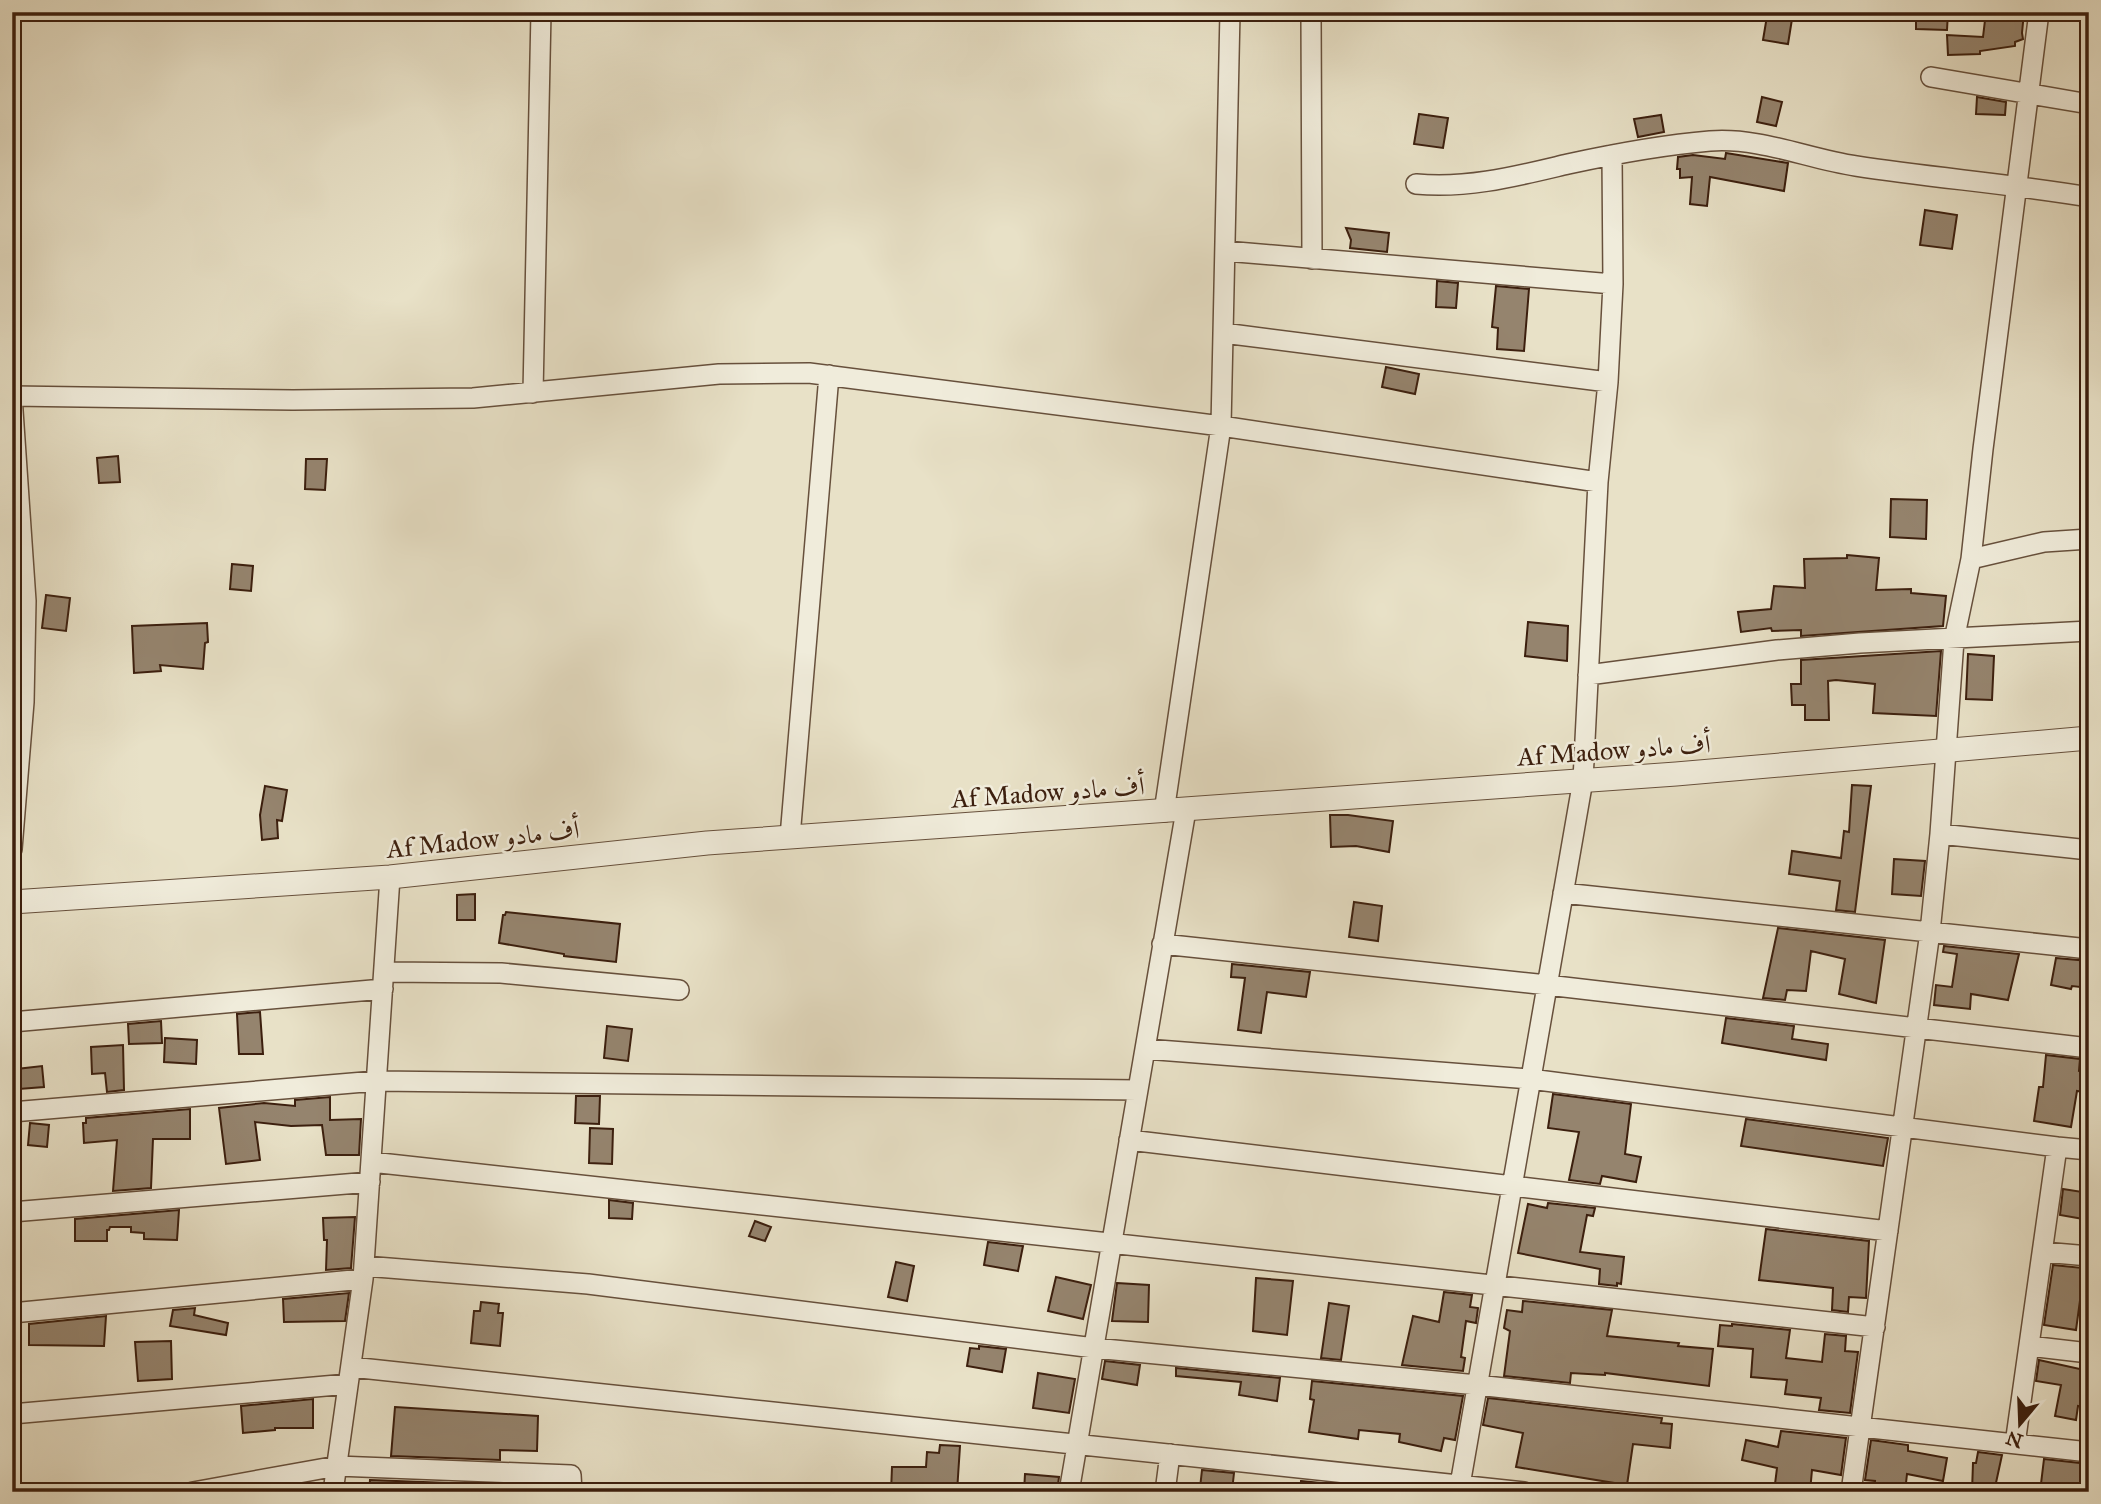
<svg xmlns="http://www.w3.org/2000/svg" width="2101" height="1504" viewBox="0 0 2101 1504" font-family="'IM FELL Great Primer',Amiri,serif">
	<rect width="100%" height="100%" fill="#e8e1c7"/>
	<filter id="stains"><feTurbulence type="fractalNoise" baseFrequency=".00286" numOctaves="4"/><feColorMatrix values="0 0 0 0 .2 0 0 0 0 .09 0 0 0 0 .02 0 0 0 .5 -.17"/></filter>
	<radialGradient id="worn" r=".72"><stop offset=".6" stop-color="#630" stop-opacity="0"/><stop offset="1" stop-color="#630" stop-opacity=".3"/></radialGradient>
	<path fill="#95846e" stroke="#3c1f0e" stroke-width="2" d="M1916 12H1948L1947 30 1916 29Z
		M1986 12H2024L2022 33 2023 39 2015 42V46L1980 51V54L1948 55 1947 35 1983 37Z
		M1767 16 1792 19 1788 44 1763 40Z
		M1762 97 1782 102 1776 126 1757 122Z
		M1977 97 2006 102 2005 115 1976 114Z
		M1419 114 1448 118 1443 148 1414 144Z
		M1661 115 1664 132 1638 137 1634 119Z
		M1726 153 1788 163 1784 191 1710 177 1707 206 1690 204 1692 177 1680 178V169H1677L1678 157 1693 155 1725 159Z
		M1925 210 1957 215 1952 249 1920 245Z
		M1346 228 1389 233 1387 252 1350 248 1351 240Z
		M1437 281 1458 283 1456 308 1436 307Z
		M1496 286 1529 289 1524 351 1497 349 1498 328 1492 327Z
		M1386 367 1419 374 1415 394 1382 387Z
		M118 456 120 482 99 483 97 458Z
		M306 459H327L325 490 305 489Z
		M1891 499 1927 500 1926 539 1890 537Z
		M1847 555 1879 558 1876 590 1911 589V593L1946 596 1943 626 1801 636V630L1772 631 1771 628 1741 632 1738 612 1771 609 1774 586 1805 588 1804 559 1847 558Z
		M232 564 253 566 251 591 230 589Z
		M46 595 70 598 66 631 42 628Z
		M1528 622 1568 626 1567 661 1525 656Z
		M207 623 208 642 205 643 203 669 160 665 161 671 134 673 132 626Z
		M1941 651 1936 716 1873 713 1875 684 1836 680 1828 681 1829 720H1805V705H1792L1791 684H1801V660Z
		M1968 654 1994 656 1992 700 1966 699Z
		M1852 785 1871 786 1855 912 1836 910 1840 881 1789 874 1792 851 1841 858 1844 831 1849 832Z
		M265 786 287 790 282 821 277 820 278 838 262 840 260 815Z
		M1330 815H1348L1393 821 1389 852 1356 846 1331 847Z
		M1894 859 1925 861 1921 896 1892 894Z
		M475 894V920H457V895Z
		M1354 902 1382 906 1378 941 1349 937Z
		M506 912 620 924 616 962 564 956V954L499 943 503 915H505Z
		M1778 928 1885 940 1876 1003 1839 994 1845 959 1811 951 1806 991 1787 990 1785 1000 1763 998Z
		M1944 946 2019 954 2008 1000 1971 994 1970 1009 1934 1005 1936 985 1952 987 1957 954 1943 952Z
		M2056 958 2089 961V988L2072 986 2071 989 2051 985Z
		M1232 964 1310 972 1306 997 1267 992 1261 1033 1238 1030 1245 978 1231 977Z
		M260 1012 263 1054H239L237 1014Z
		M1726 1018 1794 1026 1792 1039 1828 1044 1826 1060 1722 1043Z
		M161 1021 162 1043 129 1044 128 1024Z
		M607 1026 632 1029 628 1061 604 1058Z
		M165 1038 197 1040 196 1064 164 1062Z
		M123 1045 124 1090 107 1092 105 1073 92 1074 91 1047Z
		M2046 1055 2080 1059 2079 1071 2089 1073V1093L2077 1091 2071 1127 2034 1121 2039 1087H2043Z
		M42 1066 44 1087 19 1089 17 1069Z
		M1553 1094 1631 1104 1625 1154 1641 1157 1636 1182 1602 1176 1600 1184 1569 1180 1579 1132 1548 1128Z
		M576 1096H600L599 1124 575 1123Z
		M330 1097V1120L361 1119 359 1155H326L322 1125 291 1126 255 1122 260 1160 226 1164 219 1108 264 1103 295 1106V1100Z
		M190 1109V1139H153L151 1188 113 1191 117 1140 84 1143 83 1123H86V1118Z
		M1746 1119 1888 1138 1883 1166 1741 1146Z
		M30 1123 49 1125 47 1147 28 1145Z
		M590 1128 613 1129 612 1164 589 1163Z
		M2063 1189 2089 1193V1220L2060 1215Z
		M609 1200 633 1203 632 1219 609 1218Z
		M1548 1203 1595 1208 1593 1216 1587 1215 1580 1252 1624 1257 1621 1284 1617 1283V1286L1599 1284 1600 1269 1518 1253 1528 1204 1547 1208Z
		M179 1210 177 1240 144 1239V1233L131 1232V1227H110L109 1230H107V1241H75V1219Z
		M355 1217 351 1268 326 1270 327 1240H324L323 1218Z
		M755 1221 771 1227 765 1241 749 1236Z
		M1766 1229 1869 1241 1866 1298 1849 1297 1848 1312 1832 1310 1833 1288 1759 1280Z
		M988 1242 1023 1246 1018 1271 984 1265Z
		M896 1262 914 1266 907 1301 888 1297Z
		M2053 1265 2083 1268 2082 1271 2089 1272V1294L2081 1293 2076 1330 2044 1325Z
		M1056 1277 1091 1285 1083 1319 1048 1311Z
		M1256 1278 1293 1281 1287 1335 1253 1331Z
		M1117 1283 1149 1285 1148 1322 1112 1321Z
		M1444 1292 1472 1295 1470 1307 1478 1308 1476 1323 1466 1321 1461 1357 1465 1358 1463 1371 1402 1365 1413 1316 1439 1322Z
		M349 1293 345 1321 284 1322 283 1299Z
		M1523 1301 1612 1310 1607 1336 1679 1343 1678 1346 1713 1349 1709 1386 1605 1373V1375L1571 1373 1570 1383 1504 1376 1510 1331 1504 1328 1507 1310 1522 1312Z
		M481 1302 499 1304 498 1313H503L500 1346 471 1343 474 1311H480Z
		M1329 1303 1349 1306 1341 1360 1321 1358Z
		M195 1308 194 1315 228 1323 226 1335 170 1326 173 1310Z
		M106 1316 104 1346 29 1345V1324Z
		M1732 1324 1790 1330 1786 1358 1822 1362 1825 1334 1846 1336 1845 1351 1858 1352 1850 1413 1819 1410 1821 1398 1785 1394 1787 1380 1751 1377 1753 1349 1718 1346 1720 1325 1732 1326Z
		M171 1341 172 1379 138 1381 135 1342Z
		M979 1346 1006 1349 1002 1372 967 1366 970 1348 979 1349Z
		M2039 1360 2089 1371V1408L2078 1406 2076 1420 2055 1416 2061 1385 2036 1381Z
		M1105 1361 1140 1365 1137 1385 1102 1379Z
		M1176 1368 1280 1378 1277 1401 1239 1395 1241 1382 1176 1376Z
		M1038 1373 1075 1379 1069 1413 1033 1408Z
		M1312 1381 1463 1396 1455 1440 1444 1438 1441 1451 1399 1442 1400 1434 1359 1430 1358 1439 1309 1432 1314 1400 1310 1399Z
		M1488 1398 1662 1418 1661 1423 1672 1424 1670 1448 1633 1444 1627 1485 1516 1467 1523 1433 1483 1425Z
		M313 1399V1428H275V1430L243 1433 241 1406Z
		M395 1407 538 1416 537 1451 500 1450V1460L391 1456Z
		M1781 1431 1846 1438 1841 1475 1812 1470 1810 1492H1774L1777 1468 1742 1460 1746 1440 1778 1447Z
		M1871 1440 1908 1445V1451L1947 1458 1943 1481 1907 1474 1905 1492H1874L1875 1481 1865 1480Z
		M940 1445 960 1446 957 1492H891L892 1467H926L927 1452 939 1453Z
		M1978 1452 2002 1455 1994 1492H1972L1973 1463H1976Z
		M2044 1459 2089 1464V1492H2040Z
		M1202 1470 1234 1473 1232 1491 1200 1488Z
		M1025 1474 1059 1477 1057 1492H1024Z
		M370 1480 501 1485V1492H369Z
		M1301 1481 1340 1485V1491L1300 1492Z"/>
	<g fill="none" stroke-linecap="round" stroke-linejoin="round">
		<defs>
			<path id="minor" d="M1311 12 1312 259
				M1931 77 2089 104
				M1416 184C1468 189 1517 176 1568 164 1614 154 1662 145 1710 141 1760 137 1808 159 1856 166 1934 178 2012 184 2089 197
				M1225 251 1613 284
				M1223 333 1608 382
				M533 393 541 12
				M1971 559 2044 542 2089 539
				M1588 675 1777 650 1860 643 2089 631
				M1164 812 1221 426 1230 12
				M1940 834 2089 850
				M790 837 829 375
				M12 849 24 702 26 601 12 396 293 400 473 398 719 374 809 373 1221 426 1598 482
				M1563 893 2089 949
				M1162 944 1547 985 2089 1048
				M384 972 501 973 679 990
				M12 1022 383 989
				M1145 1049 1530 1079 2057 1147 2015 1444
				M12 1112 376 1081 1137 1090
				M1129 1140 1888 1231
				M2057 1147 2089 1150
				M371 1162 1875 1327
				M12 1212 370 1182
				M2043 1252 2089 1256
				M364 1266 588 1284 1094 1348 1477 1385 2089 1452
				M12 1313 363 1279
				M2029 1346 2089 1353
				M351 1367 1524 1492
				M12 1414 348 1384
				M1460 1485 1583 780 1598 482 1608 382 1613 284 1612 155
				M193 1492 337 1466 571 1475 572 1492
				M333 1492 363 1279 390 877
				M1069 1492 1186 810
				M1165 1492 1170 1454
				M1851 1492 1930 932 1940 834 1954 640 1971 559 1983 449 2039 12"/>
			<path id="tertiary" d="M12 902 390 877 707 843 1676 774 2089 738"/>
		</defs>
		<use href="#minor" stroke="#67503c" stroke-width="22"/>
		<use href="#tertiary" stroke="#67503c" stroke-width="25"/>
		<use href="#minor" stroke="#f0ecdb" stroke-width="19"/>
		<use href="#tertiary" stroke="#f0ecdb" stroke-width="23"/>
	</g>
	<g text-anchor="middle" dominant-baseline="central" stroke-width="5" stroke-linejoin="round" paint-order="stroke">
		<g font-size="26" fill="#3c1f0e" stroke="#f0ecdb">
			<text transform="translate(1614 750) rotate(-4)">Af Madow أف مادو</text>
			<text transform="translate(1048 792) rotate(-4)">Af Madow أف مادو</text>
			<text transform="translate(483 839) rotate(-6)">Af Madow أف مادو</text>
		</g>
	</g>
	<rect width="2101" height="1504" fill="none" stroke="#e8e1c7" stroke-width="42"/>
	<rect x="14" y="14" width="2073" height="1476" fill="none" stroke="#3c1f0e" stroke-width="3.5"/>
	<rect x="21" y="21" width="2059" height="1462" fill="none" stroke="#3c1f0e" stroke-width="2"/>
	<g transform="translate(2020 1424) rotate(199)" stroke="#f0ecdb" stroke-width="5" paint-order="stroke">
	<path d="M0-5L12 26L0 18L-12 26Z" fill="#3c1f0e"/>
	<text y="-10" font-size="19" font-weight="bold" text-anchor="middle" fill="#3c1f0e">N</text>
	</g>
	<rect width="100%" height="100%" filter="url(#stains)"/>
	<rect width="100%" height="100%" fill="url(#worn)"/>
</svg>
